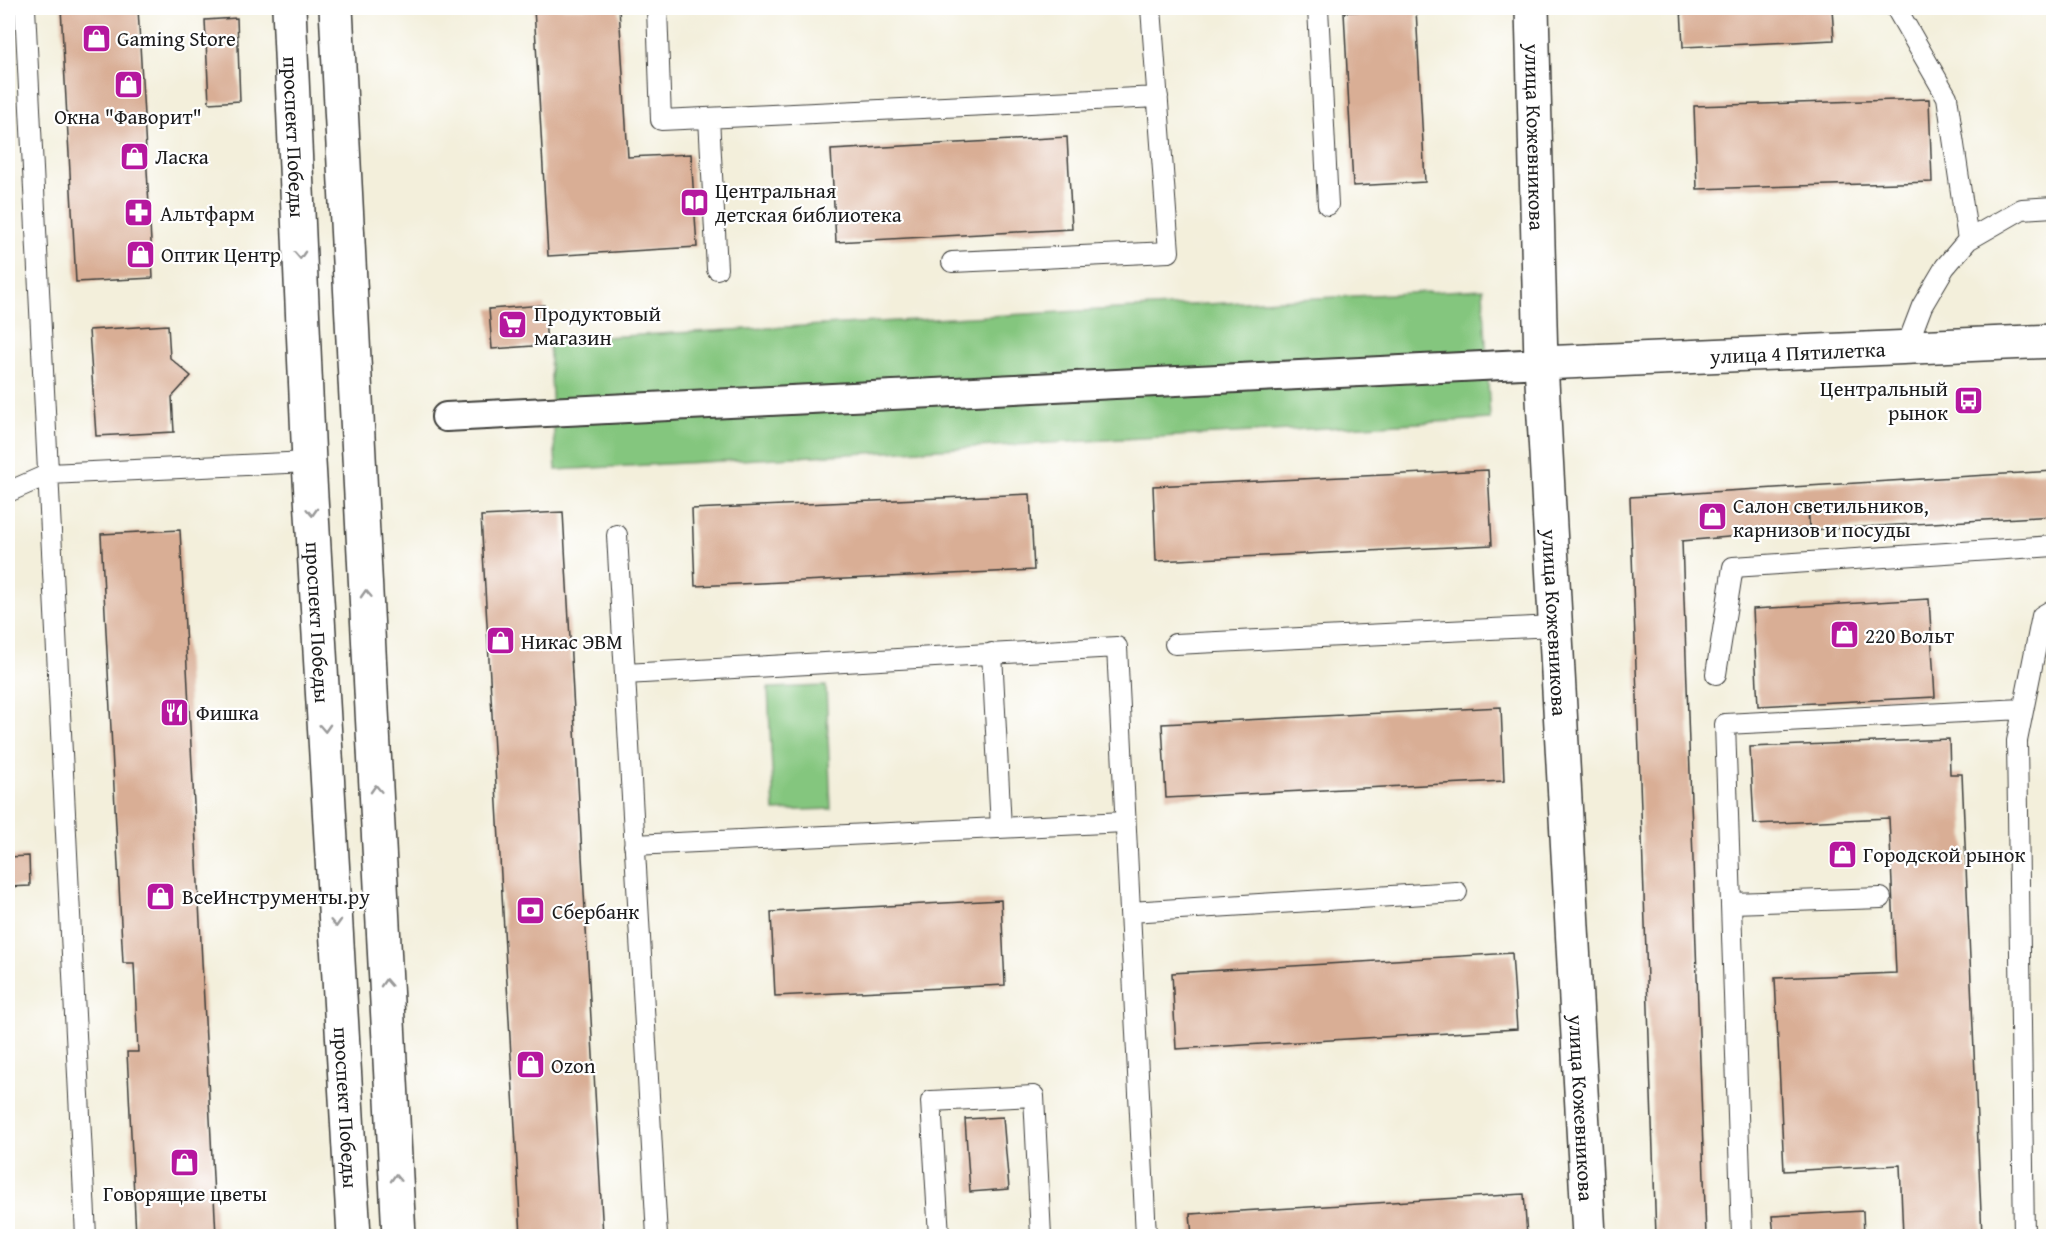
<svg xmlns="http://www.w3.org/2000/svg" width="2061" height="1244" viewBox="0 0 2061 1244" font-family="'Gentium Book Plus',serif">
	<rect width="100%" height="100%" fill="#fff"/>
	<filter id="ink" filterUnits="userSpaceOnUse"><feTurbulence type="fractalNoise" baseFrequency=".0167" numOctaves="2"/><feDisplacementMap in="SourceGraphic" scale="12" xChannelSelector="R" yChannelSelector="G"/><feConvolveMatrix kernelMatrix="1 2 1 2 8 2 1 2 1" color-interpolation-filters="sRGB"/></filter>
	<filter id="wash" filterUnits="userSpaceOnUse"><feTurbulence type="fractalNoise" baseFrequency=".008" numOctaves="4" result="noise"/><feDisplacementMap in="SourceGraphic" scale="24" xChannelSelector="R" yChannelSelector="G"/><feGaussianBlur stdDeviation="1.35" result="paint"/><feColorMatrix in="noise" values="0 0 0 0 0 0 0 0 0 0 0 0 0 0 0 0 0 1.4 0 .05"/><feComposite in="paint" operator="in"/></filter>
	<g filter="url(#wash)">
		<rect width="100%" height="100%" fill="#f3efdb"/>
		<path fill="#84c67e" stroke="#50714d" stroke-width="1.5" d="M1483 289 1490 419 556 470 549 340Z
			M826 686 831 809 774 811 768 688Z"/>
		<g id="blocks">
			<path fill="#d9ae95" d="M61 8H138L153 278 76 282Z
				M534 8H619L628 157 691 154 697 247 548 256Z
				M1681 8H1832L1834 40 1683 47Z
				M1416 9 1425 182 1353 186 1344 12Z
				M237 18 240 101 209 103 205 20Z
				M1929 99 1932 182 1697 189 1694 106Z
				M1067 137 1072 229 836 242 831 150Z
				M544 305 547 345 492 349 489 309Z
				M168 325 170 358 191 376 172 397 174 432 96 436 89 330Z
				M1488 470 1492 545 1156 561 1153 486Z
				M2054 471V516L1810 530 1808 508 1809 530 1682 541 1706 1236H1656L1630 497Z
				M1030 494 1034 570 695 586 692 509Z
				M563 512 603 1236H521L481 516Z
				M180 530 216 1236H136L127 1052H138L134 963H123L101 534Z
				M1929 599 1935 697 1758 706 1753 609Z
				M1501 707 1504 781 1166 798 1162 724Z
				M1949 739 1950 774H1962L1982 1236H1903L1900 1165 1784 1171 1775 978 1896 973 1889 818 1754 824 1750 747Z
				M29 856 30 886 8 887V857Z
				M1001 900 1005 985 775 996 771 912Z
				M1512 953 1517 1029 1176 1049 1172 973Z
				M1003 1117 1009 1189 970 1192 965 1119Z
				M1524 1194 1527 1236H1192L1190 1214Z
				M1863 1211 1864 1236H1774L1772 1216Z"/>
		</g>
	</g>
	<g filter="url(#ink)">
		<use href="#blocks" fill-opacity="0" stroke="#3c3c39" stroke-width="1.5"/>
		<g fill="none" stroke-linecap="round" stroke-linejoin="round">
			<defs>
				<path id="service" d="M25 8 86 1236
					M657 8 661 120 1158 97
					M1318 8 1328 205
					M1896 8 1947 97 1968 240
					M709 118 717 269
					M952 262 1169 252 1151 8
					M1906 348 1922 306 1945 267 1968 240 2022 209 2054 207
					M8 492 49 474 309 462
					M617 535 657 1236
					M1175 644 1555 626
					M992 653 1001 828
					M625 674 1117 647 1146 1236
					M1716 674 1733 567 2054 546
					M634 845 1125 822
					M1731 903 1881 898
					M1130 912 1457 892
					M939 1236 931 1101 1034 1096 1041 1236
					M1742 1236 1725 724 2023 709
					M2024 1236 2017 741 2042 616 2054 609"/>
				<path id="pedestrian" d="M446 417 1541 363"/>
				<g id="minor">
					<path id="s1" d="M1541 363 1589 1236"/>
				</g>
				<g id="secondary">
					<path id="s2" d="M1532 8 1541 363 2054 341"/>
				</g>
				<g id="primary">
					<path id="s3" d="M289 8 309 462 354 1236"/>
					<path d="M336 8 399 1236"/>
				</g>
			</defs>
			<use href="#service" stroke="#3c3c39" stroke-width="22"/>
			<use href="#pedestrian" stroke="#3c3c39" stroke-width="32"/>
			<use href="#minor" stroke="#3c3c39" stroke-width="36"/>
			<use href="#secondary" stroke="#3c3c39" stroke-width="36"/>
			<use href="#primary" stroke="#3c3c39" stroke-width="36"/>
			<use href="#service" stroke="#fff" stroke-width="20"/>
			<use href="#pedestrian" stroke="#fff" stroke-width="28"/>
			<use href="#minor" stroke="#fff" stroke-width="33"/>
			<use href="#secondary" stroke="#fff" stroke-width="33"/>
			<use href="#primary" stroke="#fff" stroke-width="33"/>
		</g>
		<defs><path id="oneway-chevron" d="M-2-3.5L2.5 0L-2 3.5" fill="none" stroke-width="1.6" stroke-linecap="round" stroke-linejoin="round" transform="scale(1.5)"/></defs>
		<g stroke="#999">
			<use href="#oneway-chevron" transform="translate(300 255) rotate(87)"/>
			<use href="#oneway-chevron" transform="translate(312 512) rotate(87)"/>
			<use href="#oneway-chevron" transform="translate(366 594) rotate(-93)"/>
			<use href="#oneway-chevron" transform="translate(325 728) rotate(87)"/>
			<use href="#oneway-chevron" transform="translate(376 789) rotate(-93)"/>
			<use href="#oneway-chevron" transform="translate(336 923) rotate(87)"/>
			<use href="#oneway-chevron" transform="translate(386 983) rotate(-93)"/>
			<use href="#oneway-chevron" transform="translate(396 1178) rotate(-93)"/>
		</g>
	</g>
	<defs>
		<symbol id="shop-square" viewBox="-11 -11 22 22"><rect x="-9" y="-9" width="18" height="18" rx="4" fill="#b5179e" stroke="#fff"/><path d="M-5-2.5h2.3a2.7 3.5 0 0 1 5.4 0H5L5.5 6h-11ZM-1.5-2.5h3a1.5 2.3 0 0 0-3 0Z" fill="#fff"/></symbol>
		<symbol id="library-square" viewBox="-11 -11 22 22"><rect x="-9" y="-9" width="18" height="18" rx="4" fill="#b5179e" stroke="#fff"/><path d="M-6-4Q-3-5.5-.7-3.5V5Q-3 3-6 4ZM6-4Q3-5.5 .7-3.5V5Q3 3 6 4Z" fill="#fff"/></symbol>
		<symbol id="pharmacy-square" viewBox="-11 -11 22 22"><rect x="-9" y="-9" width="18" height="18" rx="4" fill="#b5179e" stroke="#fff"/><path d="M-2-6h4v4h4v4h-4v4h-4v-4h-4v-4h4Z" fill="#fff"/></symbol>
		<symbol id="supermarket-square" viewBox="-11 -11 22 22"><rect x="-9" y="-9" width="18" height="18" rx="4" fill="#b5179e" stroke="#fff"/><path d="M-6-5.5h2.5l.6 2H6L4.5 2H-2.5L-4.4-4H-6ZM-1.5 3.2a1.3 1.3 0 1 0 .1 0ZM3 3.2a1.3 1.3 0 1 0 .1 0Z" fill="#fff"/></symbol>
		<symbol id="bus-square" viewBox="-11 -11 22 22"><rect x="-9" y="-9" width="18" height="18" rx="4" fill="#b5179e" stroke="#fff"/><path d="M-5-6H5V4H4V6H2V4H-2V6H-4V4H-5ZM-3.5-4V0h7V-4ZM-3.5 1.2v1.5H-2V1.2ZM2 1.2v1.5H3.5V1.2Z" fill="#fff"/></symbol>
		<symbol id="restaurant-square" viewBox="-11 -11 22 22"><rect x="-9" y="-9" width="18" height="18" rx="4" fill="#b5179e" stroke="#fff"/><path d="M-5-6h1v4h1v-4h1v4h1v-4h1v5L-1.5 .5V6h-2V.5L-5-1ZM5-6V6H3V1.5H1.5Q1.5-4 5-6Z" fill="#fff"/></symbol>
		<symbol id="bank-square" viewBox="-11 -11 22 22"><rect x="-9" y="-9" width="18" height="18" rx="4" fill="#b5179e" stroke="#fff"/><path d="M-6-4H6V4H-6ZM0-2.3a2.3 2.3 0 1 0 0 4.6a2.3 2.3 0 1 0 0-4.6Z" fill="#fff"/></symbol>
	</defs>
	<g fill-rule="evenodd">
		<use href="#shop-square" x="80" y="22" width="33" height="33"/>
		<use href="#shop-square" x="112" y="68" width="33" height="33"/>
		<use href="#shop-square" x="118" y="140" width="33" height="33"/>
		<use href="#library-square" x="678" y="186" width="33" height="33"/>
		<use href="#pharmacy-square" x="122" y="196" width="33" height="33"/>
		<use href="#shop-square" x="124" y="238" width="33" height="33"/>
		<use href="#supermarket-square" x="496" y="308" width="33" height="33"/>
		<use href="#bus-square" x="1952" y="384" width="33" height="33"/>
		<use href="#shop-square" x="1696" y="500" width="33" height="33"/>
		<use href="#shop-square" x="1828" y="618" width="33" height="33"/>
		<use href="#shop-square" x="484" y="624" width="33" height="33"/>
		<use href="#restaurant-square" x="158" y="696" width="33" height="33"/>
		<use href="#shop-square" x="1826" y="838" width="33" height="33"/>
		<use href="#shop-square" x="144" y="880" width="33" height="33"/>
		<use href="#bank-square" x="514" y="894" width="33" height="33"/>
		<use href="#shop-square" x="514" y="1048" width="33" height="33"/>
		<use href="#shop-square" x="168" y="1146" width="33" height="33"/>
	</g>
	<g text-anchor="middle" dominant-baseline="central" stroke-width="4.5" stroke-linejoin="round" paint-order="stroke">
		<g font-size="21" fill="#1c1c1c" stroke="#fff" text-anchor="start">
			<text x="117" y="38">Gaming Store</text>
			<text x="128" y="116" text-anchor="middle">Окна "Фаворит"</text>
			<text x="155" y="156">Ласка</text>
			<text x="715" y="190">Центральная<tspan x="715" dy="24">детская библиотека</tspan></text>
			<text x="160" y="213">Альтфарм</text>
			<text x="161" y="254">Оптик Центр</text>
			<text x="534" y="313">Продуктовый<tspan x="534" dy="24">магазин</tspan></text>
			<text x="1948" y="388" text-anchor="end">Центральный<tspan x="1948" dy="24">рынок</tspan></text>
			<text x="1733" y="505">Салон светильников,<tspan x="1733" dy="24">карнизов и посуды</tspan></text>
			<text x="1865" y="635">220 Вольт</text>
			<text x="521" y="641">Никас ЭВМ</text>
			<text x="196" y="712">Фишка</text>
			<text x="1863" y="854">Городской рынок</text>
			<text x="182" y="896">ВсеИнструменты.ру</text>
			<text x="552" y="911">Сбербанк</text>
			<text x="551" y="1065">Ozon</text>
			<text x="185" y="1193" text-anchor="middle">Говорящие цветы</text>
		</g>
		<g font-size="21" fill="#1c1c1c" stroke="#fff">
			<text stroke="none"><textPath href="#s3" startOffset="129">проспект Победы</textPath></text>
			<text stroke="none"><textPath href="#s2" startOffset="129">улица Кожевникова</textPath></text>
			<text stroke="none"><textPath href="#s2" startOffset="612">улица 4 Пятилетка</textPath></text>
			<text stroke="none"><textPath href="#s3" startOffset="615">проспект Победы</textPath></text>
			<text stroke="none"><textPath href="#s1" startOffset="260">улица Кожевникова</textPath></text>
			<text stroke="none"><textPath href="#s3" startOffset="1101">проспект Победы</textPath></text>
			<text stroke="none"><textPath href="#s1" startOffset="746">улица Кожевникова</textPath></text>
		</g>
	</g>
	<rect width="2061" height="1244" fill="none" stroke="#fff" stroke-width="30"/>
</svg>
